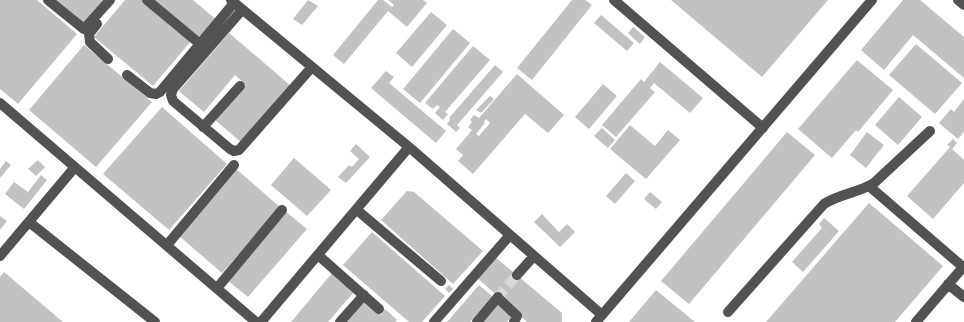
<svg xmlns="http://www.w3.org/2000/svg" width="964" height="322" viewBox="0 0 964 322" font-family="Karla,sans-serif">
	<rect width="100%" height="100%" fill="#fff"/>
	<path fill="#c2c2c2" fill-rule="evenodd" d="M0 0H37L77 34 18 104 0 89Z
		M55 0H107L85 26Z
		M125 0H143L192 40 153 86 94 37Z
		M153 0H193L218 21 201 40Z
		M308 0 318 6 302 25 293 19Z
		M378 0H383L392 7 394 5 388 0H423L427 3 407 27 388 11 344 64 333 55Z
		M572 0H585L592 5 532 80 517 68Z
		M671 0H828L762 77Z
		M903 0H920L964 37V78L913 35 884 70 861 50Z
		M431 12 447 25 412 67 396 53Z
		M601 15 634 43 627 51 594 23Z
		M633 27 645 37 640 44 628 33Z
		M453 29 470 43 420 103 403 89Z
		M229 33 291 86 242 143 215 120 246 85 235 75 204 112 179 91Z
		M916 44 962 83 935 114 889 75Z
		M84 45 152 102 96 167 29 110Z
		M473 46 490 60 445 112 448 114 443 120 435 113 440 107 437 105 433 109 425 103Z
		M857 60 893 90 858 132 856 130 832 158 798 129Z
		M660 62 703 98 690 113 654 83 650 88 655 92 616 137 602 125 641 79 644 82Z
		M495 65 503 72 457 125 460 128 456 132 447 124 450 120 449 118Z
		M386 71 394 77 389 83 446 131 436 143 371 88Z
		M517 74 564 115 548 133 525 114 473 174 458 161 463 155 456 149 472 130 468 127 472 122 470 120 474 115 479 118ZM486 119 490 123 479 136 476 134 485 123 484 122Z
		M603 84 617 96 589 129 575 117Z
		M490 96 494 99 481 113 476 110Z
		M899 97 922 117 898 145 875 125Z
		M964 99V132L958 139 939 123 951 109 954 112Z
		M162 107 227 164 169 230 103 174Z
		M630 125 655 146 668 130 680 140 646 179 610 149Z
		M602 128 615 140 608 148 594 136Z
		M787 132 815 155 689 304 661 281Z
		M867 132 884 145 866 168 850 155Z
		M953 139 957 143 952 149 964 160V183L933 219 907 196 950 147 947 145Z
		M356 144 370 157 346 183 338 177 349 165 352 167 359 159 350 151Z
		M294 158 331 190 307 216 271 185Z
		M38 160 45 167 36 176 28 169Z
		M6 161 11 165 0 178V169Z
		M236 169 280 207 222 273 178 235Z
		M626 173 635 181 615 204 606 196Z
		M41 175 47 180 24 209 5 194 14 182 28 192Z
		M407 191 414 192 483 251 453 284 381 220Z
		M650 192 662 202 656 209 644 199Z
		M869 203 943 266 895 322H766Z
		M285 211 307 229 248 297 227 280Z
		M542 214 559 232 567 224 575 232 560 247 534 222Z
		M0 216 7 221 0 230Z
		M824 218 839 231 803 272 792 262 822 228 819 224Z
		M372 232 445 296 422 322H409L343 265Z
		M494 256 562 313V322H527L476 277Z
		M4 272 63 322H0V277Z
		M332 273 354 292 328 322H291Z
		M449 285 453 289 449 293 445 289Z
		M479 285 492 296 470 322H447Z
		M656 290 695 322H629Z
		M364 300 381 315 385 309 397 320 395 322H345Z
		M499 303 513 315 507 322H482Z"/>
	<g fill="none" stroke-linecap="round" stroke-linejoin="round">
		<path stroke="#d9d9d9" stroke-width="10" stroke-dasharray="10 5" stroke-linecap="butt" d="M498 297 517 275"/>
		<path stroke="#525252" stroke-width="10" d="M48 0 84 29 110 0
			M147 0 200 44
			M231 0 409 147 602 315
			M614 0 763 128
			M958 0 964 5
			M242 10 173 89 171 95 173 101 230 149 234 151 239 150 312 67
			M97 24 89 34 90 42 108 59
			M127 75 150 93 156 94 160 92 234 3
			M0 103 256 322
			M203 127 240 86
			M869 186 963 267
			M357 210 441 281
			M29 222 155 322
			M167 245 234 165
			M318 255 379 309
			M0 256 75 167
			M517 275 534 256
			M948 284 964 297
			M218 287 282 210
			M498 298 517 316 514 322
			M728 312 824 204C839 194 858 193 874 183L930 131
			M261 322 409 147
			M340 322 364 295
			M434 322 510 235
			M477 322 498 297
			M596 322 872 0
			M916 322 964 266"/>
	</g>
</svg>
